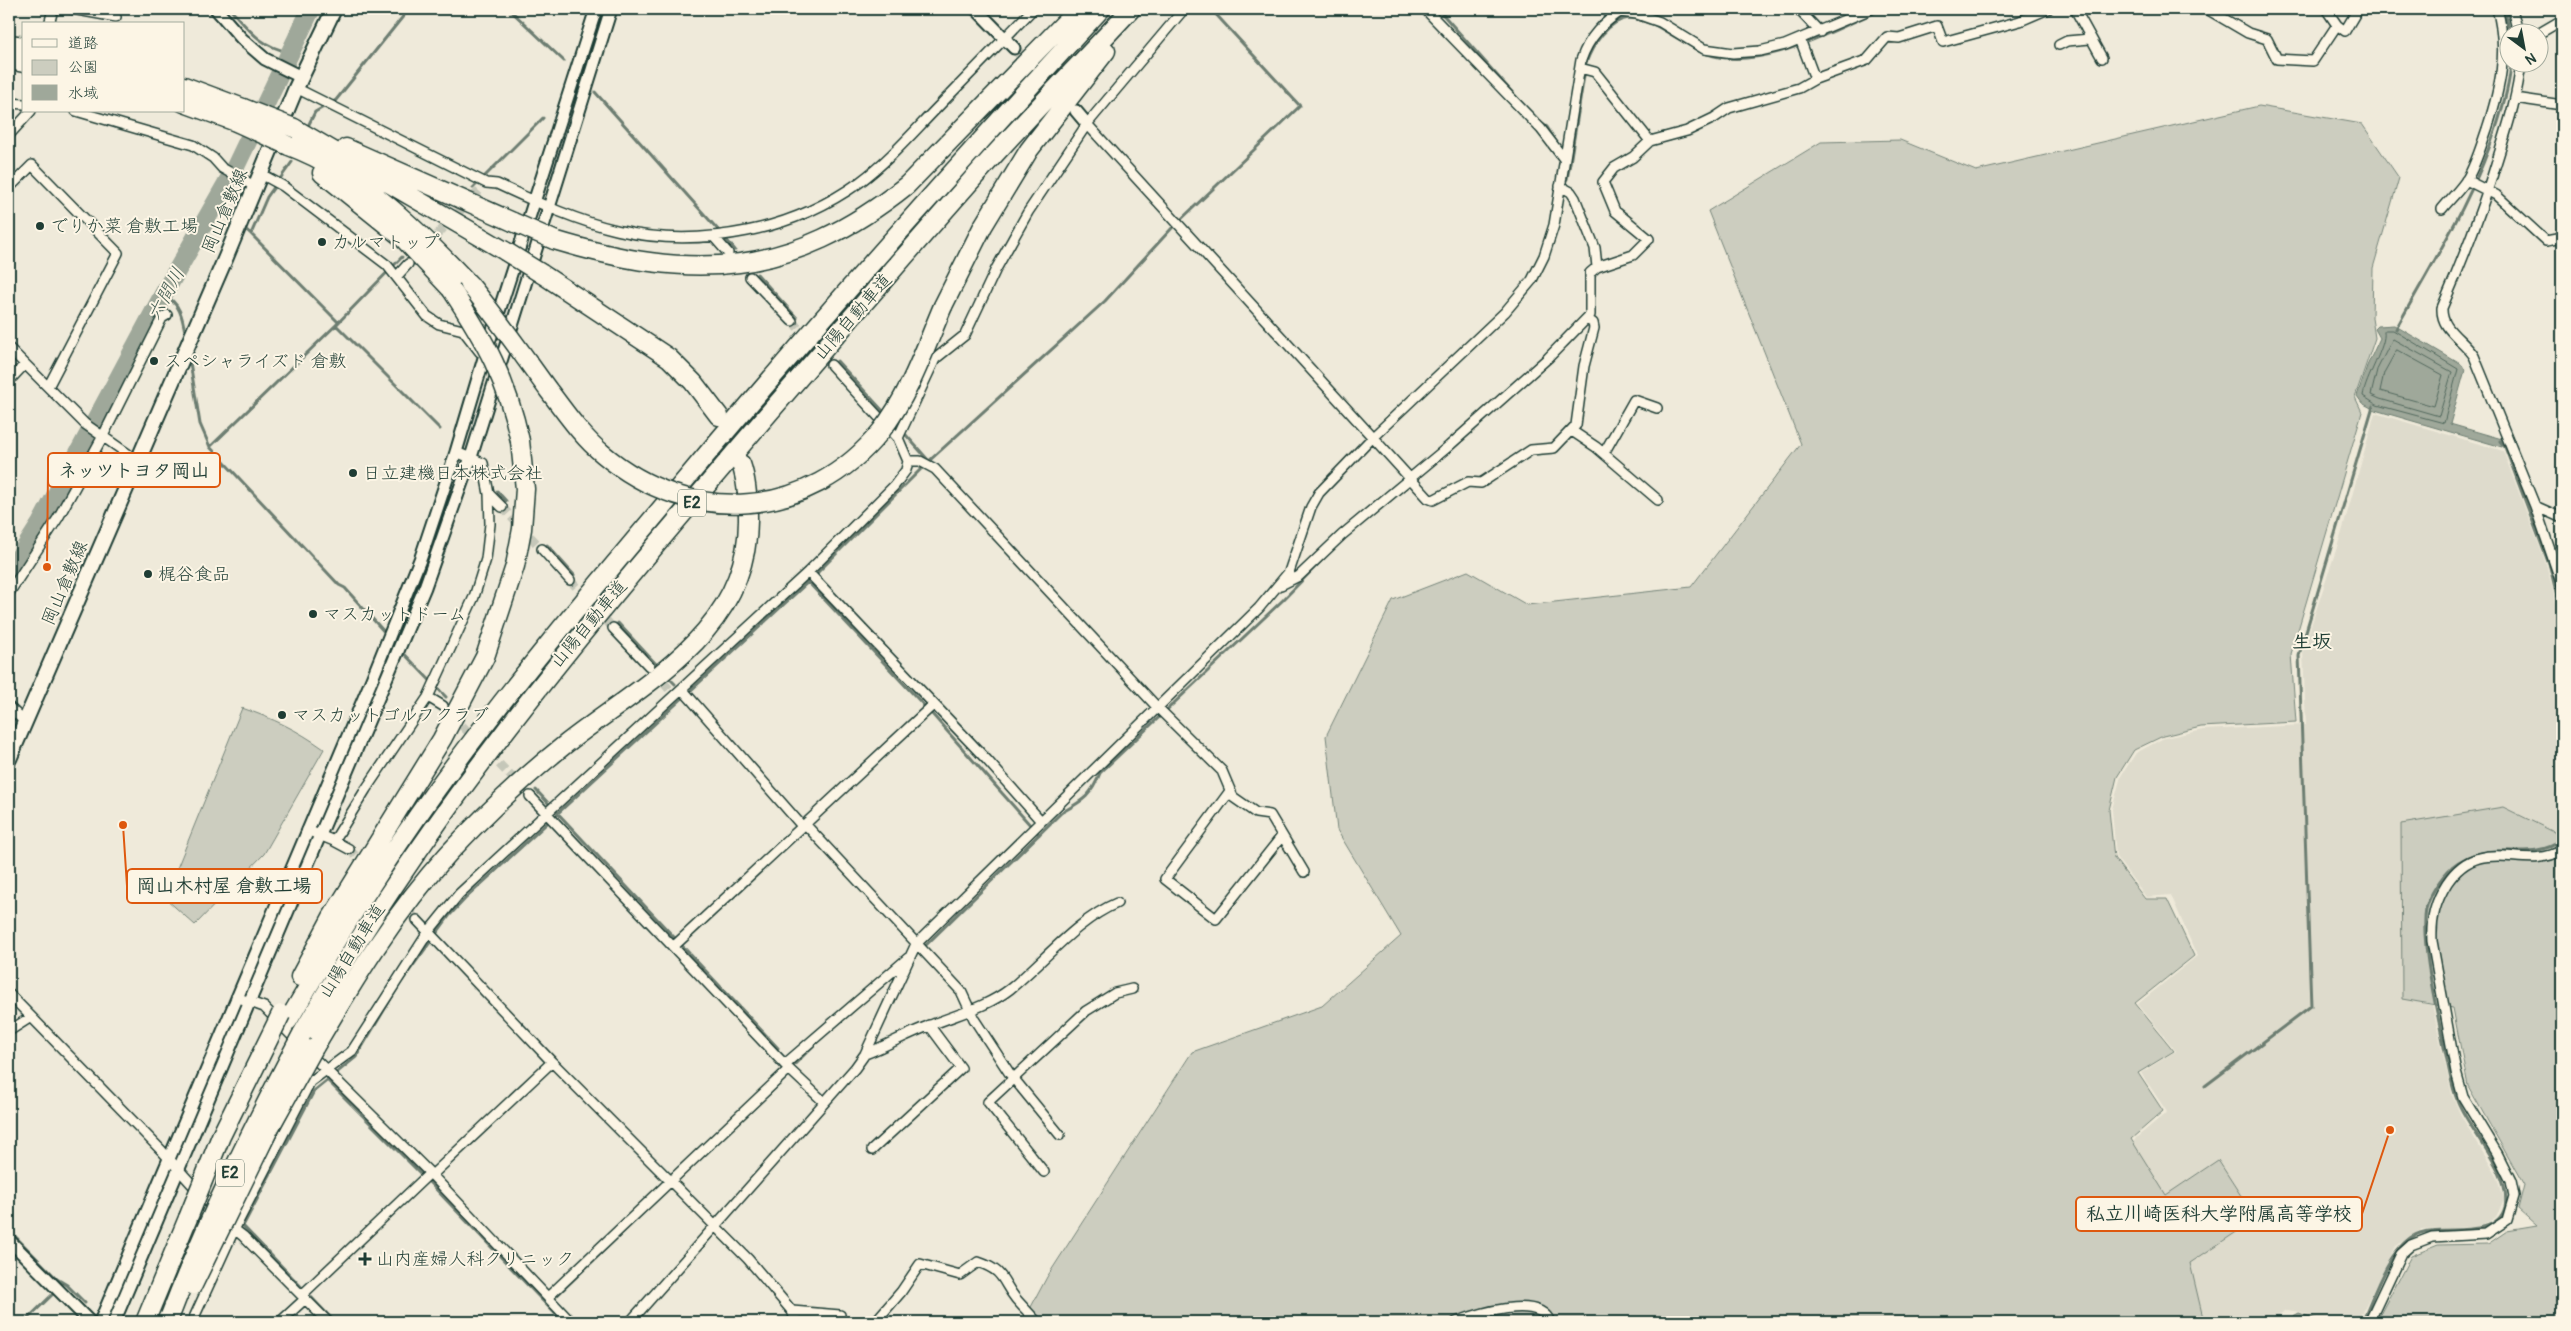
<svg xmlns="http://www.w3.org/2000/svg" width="2571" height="1331" viewBox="0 0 2571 1331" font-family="Pangolin,'Klee One',sans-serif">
	<rect width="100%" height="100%" fill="#efeada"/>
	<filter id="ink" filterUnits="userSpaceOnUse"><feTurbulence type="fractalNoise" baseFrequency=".02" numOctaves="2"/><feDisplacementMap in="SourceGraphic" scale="10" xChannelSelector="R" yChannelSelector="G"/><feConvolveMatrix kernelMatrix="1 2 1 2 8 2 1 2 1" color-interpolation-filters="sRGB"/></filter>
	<g filter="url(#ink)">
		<path fill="#dedbcc" d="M2375 413 2503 451 2544 558 2554 593 2562 682V837L2425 958 2433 1009 2452 1095 2460 1114 2498 1178 2504 1199 2496 1217 2487 1223 2476 1227 2422 1229 2396 1246 2357 1322H2327L2301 1312 2287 1310 2280 1314 2275 1322H2165L2121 1161 2136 1138 2167 1112 2141 1073 2176 1051 2138 1004 2197 956 2171 895 2146 897 2116 857 2112 809 2121 776 2136 753 2164 738 2203 730 2306 725 2303 650 2342 532Z"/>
		<path fill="#cccdbf" stroke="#76857a" d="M2259 106 2362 124 2399 178 2373 268 2372 318 2375 338 2355 397 2362 412 2291 654 2296 722 2201 727 2163 736 2134 750 2117 777 2109 810 2114 858 2145 899H2167L2194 956 2135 1003 2174 1051 2138 1073 2163 1111 2131 1139 2166 1195 2218 1160 2256 1219 2190 1263 2204 1322H1023L1047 1277 1192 1052 1322 1006 1401 936 1337 830 1326 736 1393 600 1468 571 1527 605 1691 587 1801 444 1708 211 1821 142 1900 140 1976 171Z
			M242 708C274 719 296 729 324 749L264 854 195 925 165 898Z
			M2503 807 2562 836V1322H2376L2411 1256 2438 1245 2488 1244 2507 1231 2537 1226 2518 1209 2524 1185 2468 1086 2453 1008 2402 999 2401 824Z"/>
		<path fill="#9fa89a" stroke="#6c7d71" d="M2394 325 2462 365 2465 370 2450 424 2502 439V447L2375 410 2362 403 2357 396 2367 366 2380 338 2375 329 2378 326Z
			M2299 1313 2324 1322H2282Z"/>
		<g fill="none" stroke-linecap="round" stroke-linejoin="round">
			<path stroke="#52685d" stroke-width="1" d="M2386 330H2393L2458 369 2444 423 2377 405 2363 396C2365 379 2387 345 2384 332Z
				M2393 339 2452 372 2439 416 2380 399 2371 395 2377 370Z
				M2397 350 2443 375 2434 406 2380 391 2384 373Z"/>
			<path stroke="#6c7d71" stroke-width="3" d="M230 9C250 31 260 46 289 52
				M509 9 564 61
				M1438 9 1526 108
				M2504 9 2510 32
				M1655 25 1699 51
				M1705 53C1759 74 1833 30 1882 9
				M595 92 720 232
				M1541 123 1547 127 1557 143
				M309 124 315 112 336 100 409 9
				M292 162 267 197 251 234 338 322
				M1570 163 1586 63C1592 46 1608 20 1629 18 1636 18 1643 21 1649 23
				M1567 179 1570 163
				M473 188 543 118
				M1568 194 1576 211
				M215 205 236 220
				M242 226 251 234
				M724 237 735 250
				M757 274 797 318
				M163 295C181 302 183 320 186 338
				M336 325 440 429
				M2396 329C2433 262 2475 196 2498 122 2504 102 2510 83 2511 62
				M1567 345 1589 322
				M189 356 200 424 210 447 339 585 345 588 386 634
				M837 361 883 411
				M906 435 929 461
				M2500 441 2505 447 2550 567 2558 600 2562 637
				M210 447 336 325 402 257
				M497 491 506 501
				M547 545 574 575
				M808 582 932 714 1039 835
				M618 623 656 664
				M390 639 446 697
				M671 680 675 684
				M536 790 778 1048
				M925 946 1061 813C1082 801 1091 797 1100 773L1283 600 1324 558
				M328 1081 429 1182 563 1322
				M2205 1086 2311 1006 2299 655 2373 406
				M728 1132 788 1076 794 1065 813 1046
				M9 1230 57 1279 67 1285 85 1303
				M547 1305 669 1188
				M24 1322 53 1294
				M335 1322 243 1226 314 1091 356 1057 401 982 449 916 465 899 808 582 929 461 1105 301 1172 228 1300 106 1211 9
				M2362 1322C2374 1295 2390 1243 2420 1233 2443 1225 2497 1240 2505 1207 2512 1173 2470 1132 2458 1102 2451 1086 2449 1068 2445 1051 2438 1015 2420 943 2426 909 2429 895 2442 876 2452 867 2490 835 2528 865 2562 840"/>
			<path stroke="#9fa89a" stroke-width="19" d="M9 573 41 523 163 295 232 174 311 9"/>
			<path stroke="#c5c7b9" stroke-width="9" stroke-dasharray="9 4.5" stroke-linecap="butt" d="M428 244 479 191
				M792 321 831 365
				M502 507 542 549
				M570 580 613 628
				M656 674 669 689
				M443 706 530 796
				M349 849 365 866
				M390 891 417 920"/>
			<path stroke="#c5c7b9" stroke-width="11" stroke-dasharray="11 5.5" stroke-linecap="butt" d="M1014 48 1058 93"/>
			<defs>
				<path id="minor" d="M72 9 116 17
					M1425 9 1541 129 1564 159
					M1798 9 1820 32
					M2075 9 2102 58
					M2207 9 2248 33 2267 39 2277 59 2313 61 2337 25
					M2326 9 2337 25 2345 31 2358 9
					M2512 9 2518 32
					M1620 12 1637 14 1660 22 1704 49 1733 53 1760 51 1785 45 1871 9
					M50 21 53 9
					M2538 34 2562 20
					M1800 39 1815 79
					M2059 45 2067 41 2090 39
					M2521 62C2518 93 2509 122 2500 151 2484 205 2464 257 2442 308 2441 330 2462 338 2474 356L2535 506 2562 585
					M1580 68 1595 72 1650 141
					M296 88 486 183 497 184C585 225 648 251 747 231 788 223 825 207 860 182 887 162 910 136 933 112 967 77 1000 43 1033 9
					M2515 98 2562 105
					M9 103 24 104
					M76 111 193 145 213 158 222 168 256 187
					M1087 124 1428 498 1433 500 1468 482 1481 483 1531 450 1554 448 1576 425 1584 366 1594 328 1593 323 1587 319
					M9 135 31 111
					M261 174 283 186 387 265 427 316 439 324 463 330 480 352
					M2466 180 2496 195 2546 241 2562 238
					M9 188 32 165 118 253 48 387
					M2442 209C2450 199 2460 190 2467 179 2476 164 2481 146 2487 129 2500 89 2509 51 2497 9
					M714 237 728 253
					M1597 267 1633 255 1649 239 1615 211 1603 182 1614 168 1633 157 1650 141 1687 131 1714 118 1729 108 1799 88 1815 79 1867 60 1887 37 1899 38 1937 26 1943 42 2020 21 2048 9
					M398 275 408 264
					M750 277 792 321
					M9 348 85 424 138 461
					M831 365 898 438
					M9 381 25 364
					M1572 431 1596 447 1658 500
					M1604 453 1634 400 1657 408
					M908 461H920L935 469 1157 707 1222 771 1233 797 1256 813 1270 815 1304 872
					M489 494 502 507
					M2535 506 2562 518
					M542 549 570 580
					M808 572 987 760 1041 821
					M1281 585 1299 576 1342 535 1449 446 1548 358 1590 315V273L1597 267 1595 248 1575 198 1571 192 1560 186
					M9 593 58 518 103 436 162 318 167 315
					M613 628 649 666
					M682 689 802 826
					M428 697 443 706
					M9 707 25 722
					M1230 791 1165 879 1216 919 1282 836
					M530 796 790 1070 823 1101
					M805 824 961 991 974 1019 1010 1074 1060 1135
					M307 830 334 841 366 789 428 697 474 597 486 559 490 524 489 494 483 463 456 452
					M334 841 349 849
					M417 920 552 1062 748 1259 792 1311 796 1322
					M673 947 933 705
					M9 994 162 1151 216 1211
					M236 997 264 1007 299 1043
					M9 1031 31 1017
					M310 1054 430 1173 571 1322
					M865 1054C887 1046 908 1033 931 1025 958 1014 987 1007 1010 989 1042 963 1078 919 1117 903
					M785 1064 908 958
					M872 1150 961 1068 929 1025
					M1044 1172 988 1102 1086 1011 1115 993 1132 989
					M432 1175 552 1062
					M230 1226 243 1236 328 1322
					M302 1295 430 1173
					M548 1297 789 1069
					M792 1311 840 1315
					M192 1322 234 1230 310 1082 352 1051 429 931 459 894 808 572 894 486 906 470 908 461 898 438 935 359 965 335 996 269 1028 212 1087 124 1184 9
					M280 1322 305 1299
					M630 1322 855 1068 865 1054 916 944 1259 608 1289 572 1311 507 1319 493 1373 437 1505 312 1532 280 1544 256 1554 225 1581 60C1589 37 1603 22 1625 9
					M875 1322 901 1292 920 1264 960 1275 978 1262C1005 1271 1001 1280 1016 1299 1023 1307 1030 1314 1037 1322
					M1456 1322C1477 1314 1539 1294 1550 1322
					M2369 1322 2401 1254 2411 1245 2432 1237 2486 1234 2507 1220 2514 1196 2511 1181 2497 1153 2463 1097 2456 1072 2432 941C2431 919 2435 902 2447 883 2481 832 2525 873 2562 850"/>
				<path id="tertiary" d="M216 9 242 39 265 59 301 77
					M976 9 1014 48
					M1076 111 1087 124
					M9 1240 90 1322
					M100 1322 372 679 421 557 456 452 484 358 596 9
					M114 1322 425 587 471 457 611 9"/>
				<path id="secondary" d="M9 759 226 257 296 88 334 9"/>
				<path id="motorway" d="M9 44 24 46
					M9 60 24 63
					M184 86 243 108
					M184 103 236 122
					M294 128 505 251
					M289 146C361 173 418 230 470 285
					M346 148 513 222
					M322 173 403 238 451 289
					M554 240C692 282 791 278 907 185L1078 9
					M542 274 669 358 693 382 719 416
					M943 306 983 226 1029 150 1106 51
					M300 977 332 917 442 739 485 657 515 566 522 529 525 489 520 441
					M288 1021C334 942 383 864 436 790 514 682 600 581 686 479 820 319 959 163 1101 9
					M302 1034C420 827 565 650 720 470 805 371 890 272 977 174 1027 118 1080 64 1131 9
					M314 1048C354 980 395 912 448 854 485 814 524 777 567 743 645 682 750 631 748 517 748 500 747 481 741 464
					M145 1322 188 1218"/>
			</defs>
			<use href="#minor" stroke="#1f3d34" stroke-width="12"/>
			<use href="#tertiary" stroke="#1f3d34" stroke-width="15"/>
			<use href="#secondary" stroke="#1f3d34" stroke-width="18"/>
			<use href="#motorway" stroke="#1f3d34" stroke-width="21"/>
			<use href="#minor" stroke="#fcf5e5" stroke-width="9"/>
			<use href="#tertiary" stroke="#fcf5e5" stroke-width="11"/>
			<use href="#secondary" stroke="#fcf5e5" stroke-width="14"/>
			<use href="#motorway" stroke="#fcf5e5" stroke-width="18"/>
			<defs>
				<path id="motorway-bridge" d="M243 108 294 128
					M236 122 289 146
					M513 222 554 240
					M505 251 542 274
					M470 285C498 319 523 355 549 391 566 413 582 437 603 454 690 527 809 520 881 431 910 394 925 348 943 306
					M451 289C485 340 507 380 520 441
					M188 1218 221 1136 281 1014
					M193 1285 269 1129 314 1048
					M170 1316C207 1219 253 1127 302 1034"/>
			</defs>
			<use href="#motorway-bridge" stroke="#1f3d34" stroke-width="21" stroke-linecap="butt"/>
			<use href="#motorway-bridge" stroke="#fcf5e5" stroke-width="18"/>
		</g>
	</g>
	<g fill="#1f3d34" stroke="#fcf5e5" stroke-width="2">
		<circle cx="40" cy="226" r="5"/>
		<circle cx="322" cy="242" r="5"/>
		<circle cx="154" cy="361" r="5"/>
		<circle cx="353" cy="473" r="5"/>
		<circle cx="148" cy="574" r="5"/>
		<circle cx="313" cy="614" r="5"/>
		<circle cx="282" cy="715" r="5"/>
		<path d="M362.5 1251.5h5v5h5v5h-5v5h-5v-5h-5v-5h5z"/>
	</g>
	<g text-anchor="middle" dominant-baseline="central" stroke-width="4" stroke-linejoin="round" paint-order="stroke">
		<g fill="#fcf5e5" stroke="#617469" stroke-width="1">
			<rect x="678" y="489.5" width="28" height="27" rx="4"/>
			<rect x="216" y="1159.5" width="28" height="27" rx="4"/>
		</g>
		<g font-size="16" font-weight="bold" fill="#1f3d34">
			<text x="692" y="503">E2</text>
			<text x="230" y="1173">E2</text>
		</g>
		<g font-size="18" fill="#1f3d34" stroke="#fcf5e5">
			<text transform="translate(225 211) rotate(-67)">岡山倉敷線</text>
			<text transform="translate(853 317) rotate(-49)">山陽自動車道</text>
			<text transform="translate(65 583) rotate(-67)">岡山倉敷線</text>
			<text transform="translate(589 624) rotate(-50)">山陽自動車道</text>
			<text transform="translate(352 951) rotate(-58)">山陽自動車道</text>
		</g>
		<g font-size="18" fill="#1f3d34" stroke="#fcf5e5" text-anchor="start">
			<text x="50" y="226">でりか菜 倉敷工場</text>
			<text x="332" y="242">カルマトップ</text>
			<text x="164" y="361">スペシャライズド 倉敷</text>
			<text x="363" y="473">日立建機日本株式会社</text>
			<text x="158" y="574">梶谷食品</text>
			<text x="323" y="614">マスカットドーム</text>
			<text x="292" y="715">マスカットゴルフクラブ</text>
			<text x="376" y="1259">山内産婦人科クリニック</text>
		</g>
		<g font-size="19" font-style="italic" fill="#455d53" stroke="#fcf5e5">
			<text transform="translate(166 294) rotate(-61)">六間川</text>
		</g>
		<g font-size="20" font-weight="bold" fill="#1f3d34" stroke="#fcf5e5">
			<text x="2312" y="641">生坂</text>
		</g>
	</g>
	<path fill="none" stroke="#de580e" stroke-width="2" d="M47 567L48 470M123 825L127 886M2390 1130L2362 1214"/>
	<g fill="#de580e" stroke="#fcf5e5" stroke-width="2">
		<circle cx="47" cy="567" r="5"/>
		<circle cx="123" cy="825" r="5"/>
		<circle cx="2390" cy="1130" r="5"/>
	</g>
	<g fill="#fcf5e5" stroke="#de580e" stroke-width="2">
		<rect x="48" y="453" width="172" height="34" rx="5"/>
		<rect x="127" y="869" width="195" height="34" rx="5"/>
		<rect x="2076" y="1197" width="286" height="34" rx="5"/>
	</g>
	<g font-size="19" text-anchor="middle" font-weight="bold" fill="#1f3d34">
		<text x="134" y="477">ネッツトヨタ岡山</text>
		<text x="224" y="892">岡山木村屋 倉敷工場</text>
		<text x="2219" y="1220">私立川崎医科大学附属高等学校</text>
	</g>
	<rect width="2571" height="1331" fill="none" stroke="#fcf5e5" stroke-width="30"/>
	<rect x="15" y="15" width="2541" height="1301" fill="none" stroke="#1f3d34" stroke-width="2" filter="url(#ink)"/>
	<rect x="22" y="22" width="162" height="90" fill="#fcf5e5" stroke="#a4ab9e"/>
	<rect x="32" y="39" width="25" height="8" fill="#fcf5e5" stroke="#a4ab9e"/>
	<text x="68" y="48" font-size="15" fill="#1f3d34">道路</text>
	<rect x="32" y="60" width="25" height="15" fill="#cccdbf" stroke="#a4ab9e"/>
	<text x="68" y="72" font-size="15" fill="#1f3d34">公園</text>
	<rect x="32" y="85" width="25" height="15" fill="#9fa89a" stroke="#a4ab9e"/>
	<text x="68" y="98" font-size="15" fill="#1f3d34">水域</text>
	<g transform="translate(2524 48) rotate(148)"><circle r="24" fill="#fcf5e5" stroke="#a4ab9e"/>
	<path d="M0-4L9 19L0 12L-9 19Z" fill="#1f3d34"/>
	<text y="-8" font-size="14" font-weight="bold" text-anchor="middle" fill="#1f3d34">N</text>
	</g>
</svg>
